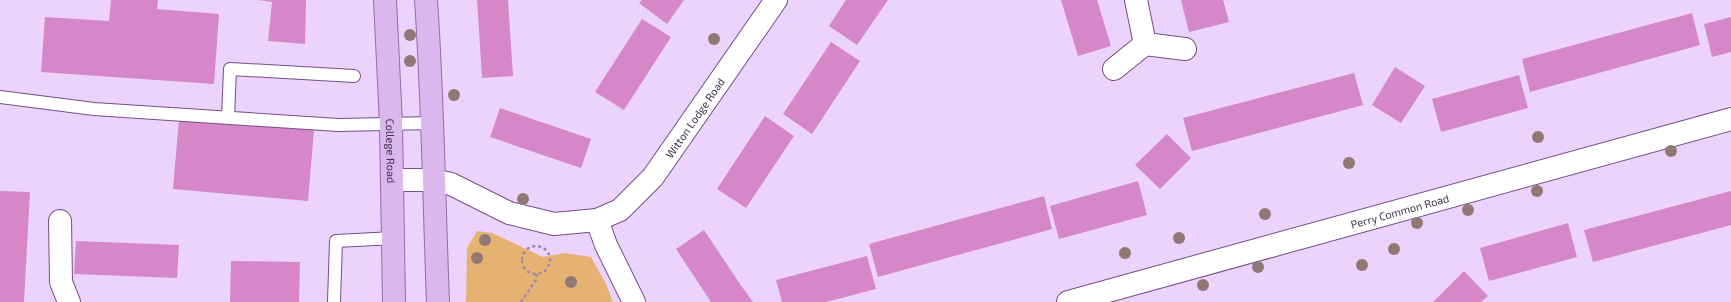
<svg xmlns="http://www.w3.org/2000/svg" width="1731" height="302" viewBox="0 0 1731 302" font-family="'Exo 2',sans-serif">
	<rect width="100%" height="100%" fill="#ebd3fb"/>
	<path fill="#e5b271" d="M477 231 492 233 543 257 565 253 591 257 606 284 613 302H466L467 248Z"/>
	<path fill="#d687ca" d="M111 0H158L157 9 219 14 214 84 41 72 45 17 109 21Z
		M258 0H306L305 44 268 41 272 2Z
		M477 0H508L513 76 482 78Z
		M642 0H684L667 24 639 3Z
		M846 0H888L857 45 829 26Z
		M1061 0H1097L1111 46 1078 56Z
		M1181 0H1223L1229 22 1189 32Z
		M1692 13 1700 45 1530 92 1522 59Z
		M1731 17V52L1712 57 1704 24Z
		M642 19 671 37 624 110 595 92Z
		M831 42 860 61 812 134 783 114Z
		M1395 67 1425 86 1401 123 1372 105Z
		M1354 73 1363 105 1192 151 1183 118Z
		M1519 75 1528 108 1441 132 1432 99Z
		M500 108 591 139 581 168 490 137Z
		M765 116 794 136 746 208 717 189Z
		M179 119 314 130 308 201 173 189Z
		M1167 134 1191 158 1160 189 1135 165Z
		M1138 181 1147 215 1059 239 1050 206Z
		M0 191 30 192 24 302H0Z
		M1731 191V225L1593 262 1584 230Z
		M1044 196 1052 229 878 277 869 244Z
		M1568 223 1577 257 1489 281 1480 248Z
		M704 230 740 284 753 302H711L676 249Z
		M76 241 179 245 177 278 74 274Z
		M867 256 876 289 826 302H782L776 280Z
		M231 261 300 262 299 302H230Z
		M1464 271 1488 296 1481 302H1433Z"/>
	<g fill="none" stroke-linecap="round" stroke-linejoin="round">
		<defs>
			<path id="service" d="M0 97 94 109 338 125 433 123
				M228 118 230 69 354 76
				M334 302 336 241 394 238"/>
			<g id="minor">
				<path d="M1136 0 1145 44 1185 49"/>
				<path d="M1114 69 1145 44"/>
				<path id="s1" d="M392 180H433L451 184 509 213 554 224 597 220 620 210 653 177 776 0"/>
				<path d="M597 220 606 245 634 302"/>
				<path d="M60 221 61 282 69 302"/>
			</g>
			<g id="tertiary">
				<path id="s2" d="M1068 302 1731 119"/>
			</g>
			<g id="primary">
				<path id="s3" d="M385 0 391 124 394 302"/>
				<path d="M426 0C433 101 434 201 438 302"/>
			</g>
		</defs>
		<use href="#service" stroke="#734e89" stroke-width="14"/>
		<use href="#minor" stroke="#734e89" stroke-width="24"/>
		<use href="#tertiary" stroke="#734e89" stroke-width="24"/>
		<use href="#primary" stroke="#956aae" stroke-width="24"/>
		<path stroke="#9d88aa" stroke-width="2.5" stroke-dasharray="3 3" stroke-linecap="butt" d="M522 260a14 14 0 1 1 28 0a14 14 0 1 1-28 0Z
			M521 302 536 280 537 274"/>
		<use href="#service" stroke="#fff" stroke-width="12"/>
		<use href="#minor" stroke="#fff" stroke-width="22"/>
		<use href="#tertiary" stroke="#fff" stroke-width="22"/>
		<use href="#primary" stroke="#dab8ee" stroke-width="22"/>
	</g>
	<g fill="#917875">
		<circle cx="410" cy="35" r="6"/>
		<circle cx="714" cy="39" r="6"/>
		<circle cx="410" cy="61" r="6"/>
		<circle cx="454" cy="95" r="6"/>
		<circle cx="1538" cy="137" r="6"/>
		<circle cx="1671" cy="151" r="6"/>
		<circle cx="1349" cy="163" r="6"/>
		<circle cx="1537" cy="191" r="6"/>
		<circle cx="523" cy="199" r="6"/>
		<circle cx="1468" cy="210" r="6"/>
		<circle cx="1265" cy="214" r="6"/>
		<circle cx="1417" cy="223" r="6"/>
		<circle cx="1179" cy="238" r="6"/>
		<circle cx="485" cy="240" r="6"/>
		<circle cx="1394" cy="249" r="6"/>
		<circle cx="1125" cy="253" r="6"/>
		<circle cx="477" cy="258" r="6"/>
		<circle cx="1362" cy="265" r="6"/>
		<circle cx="1258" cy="267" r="6"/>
		<circle cx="571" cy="282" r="6"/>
		<circle cx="1203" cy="285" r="6"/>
	</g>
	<g text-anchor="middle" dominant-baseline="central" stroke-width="4" stroke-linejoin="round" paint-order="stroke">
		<g font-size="11" fill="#42314c" stroke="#ebd3fb">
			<text stroke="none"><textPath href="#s1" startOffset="358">Witton Lodge Road</textPath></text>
			<text stroke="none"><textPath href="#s3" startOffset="151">College Road</textPath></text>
			<text stroke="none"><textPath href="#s2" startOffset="344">Perry Common Road</textPath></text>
		</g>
	</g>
</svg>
